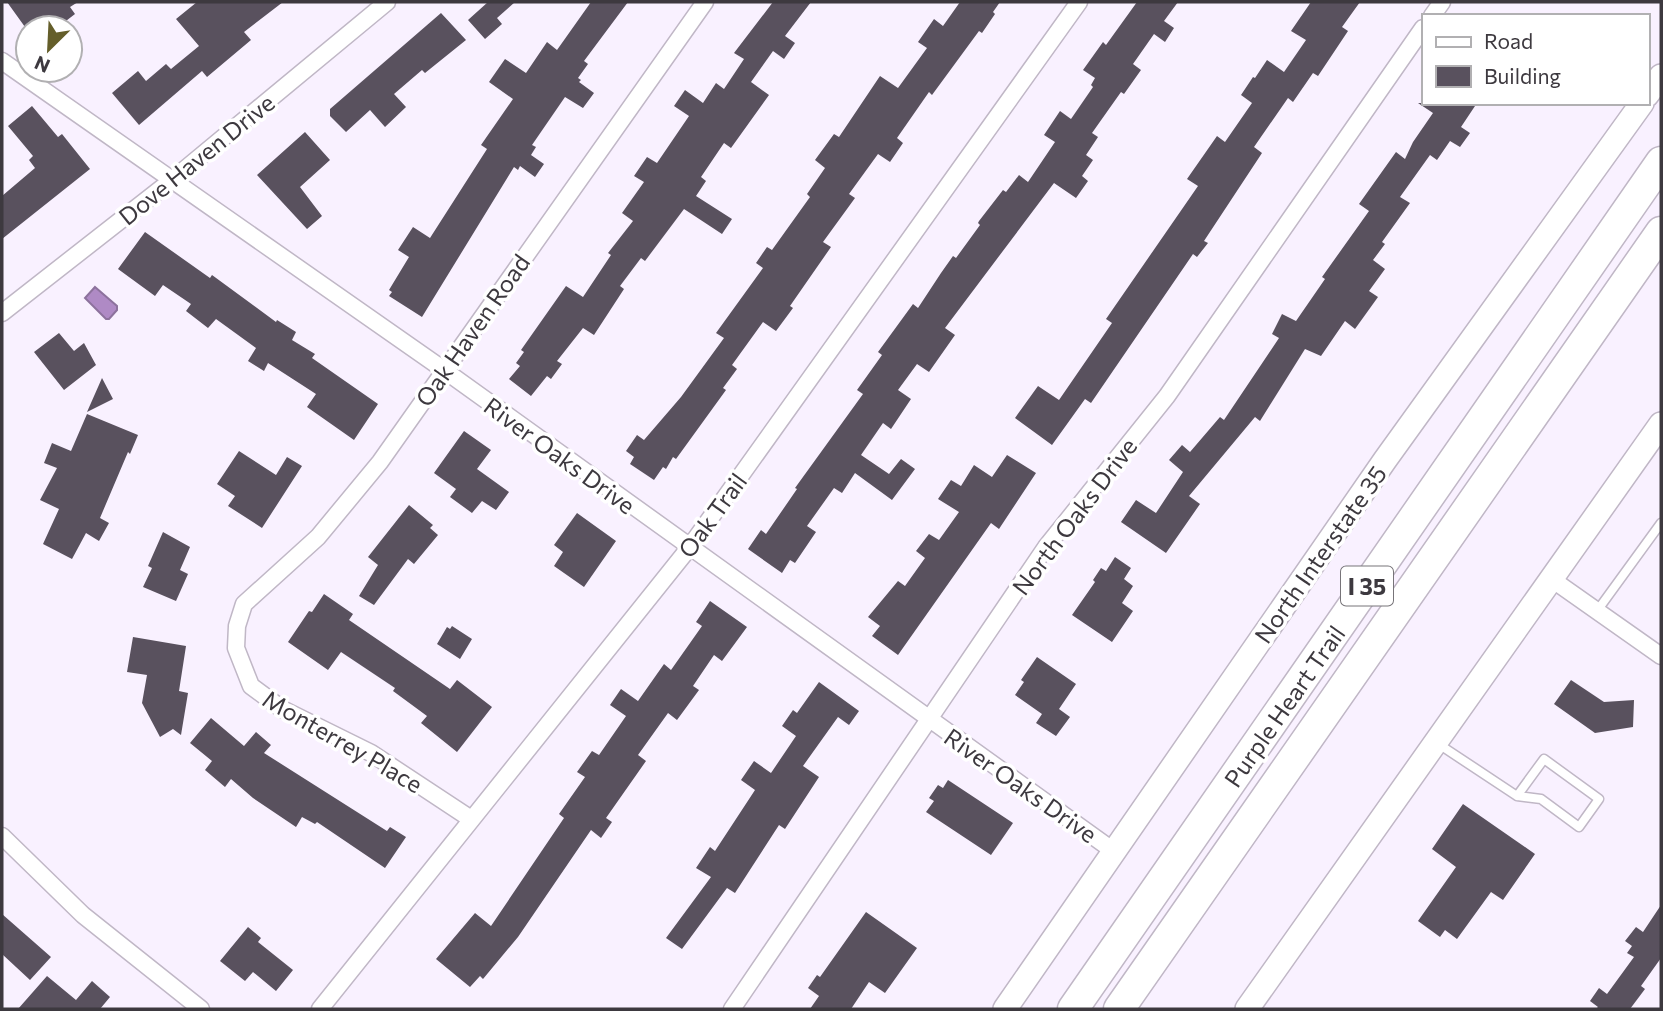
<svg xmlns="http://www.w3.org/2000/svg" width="1663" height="1011" viewBox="0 0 1663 1011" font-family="Commissioner,sans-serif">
	<rect width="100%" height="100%" fill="#f9f1ff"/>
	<path fill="#af8ac5" stroke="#8d729d" stroke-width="2" d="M95 287 117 306V310L109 319H106L85 298Z"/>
	<path fill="#59515e" d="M7 2H78L70 7 75 14 62 24 57 17 46 26 39 17 25 27Z
		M197 2H283L244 32 251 40 207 77 202 71 139 125 112 93 138 71 146 81 166 64 171 69 199 46 176 19Z
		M488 2H515L497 18 502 24 485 39 468 20Z
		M591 2H628L584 61 588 64 578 78 581 80 579 82 594 93 583 108 565 97 532 145 536 147 531 155 544 164 535 177 520 166 518 170 514 167 422 317 389 296 392 292 389 290 409 257 398 250 413 227 430 238 487 149 481 145 513 99 489 82 505 59 526 73 547 42 557 50Z
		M773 2H811L785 36 795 43 784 59 773 51 751 82 769 95 731 148 724 143 701 177 706 181 696 196 732 219 722 234 684 209 645 261 641 258 620 286 624 289 594 335 583 328 557 361 562 364 551 379 547 376 531 396 509 379 520 366 516 363 524 352 521 350 566 286 583 297 611 255 608 253 633 221 622 213 644 182 634 176 647 157 657 163 689 116 674 106 685 90 703 103 716 83 724 89 744 59 734 53Z
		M960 2H1000L993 12 995 14 982 33 979 31 932 95 929 92 897 138 903 143 890 162 878 154 849 194 855 198 823 242 831 247 790 306 793 308 776 331 763 322 732 365 737 369 723 388 726 390 676 459 673 457 666 469 663 467 654 480 630 464 634 457 626 451 637 435 644 440 681 397 724 338 716 333 763 268 756 263 767 247 772 250 810 197 807 194 825 168 815 160 834 134 839 137 880 76 898 88 927 48 918 42 934 19 943 26Z
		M1137 2H1178L1164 21 1174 28 1165 42 1154 34 1133 64 1141 70 1124 94 1121 92 1092 133 1098 137 1086 155 1093 160 1082 176 1088 181 1076 198 1054 183 945 328 955 335 929 372 917 364 898 390 911 399 891 429 883 423 861 455 889 474 901 459 915 469 892 500 855 473 842 493 834 488 807 526 816 532 795 563 790 560 782 573 748 549 761 530 766 534 797 489 795 488 863 394 857 390 882 355 878 352 913 304 918 308 941 273 953 256 956 258 980 225 978 223 979 221 1003 190 1006 192 1019 175 1028 182 1055 142 1044 135 1060 111 1071 119 1093 87 1091 85 1095 78 1083 70 1103 42 1106 45Z
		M1311 2H1360L1342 27 1348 31 1318 76 1313 73 1293 102 1288 98 1254 147 1262 153 1204 241 1208 243 1197 257 1193 254 1091 403 1085 399 1052 445 1015 418 1038 386 1059 400 1112 323 1106 319 1198 186 1187 179 1217 136 1225 142 1252 103 1241 95 1253 77 1255 78 1267 60 1284 72 1306 40 1291 31Z
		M441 13 466 40 425 73 422 70 394 94 406 107 385 127 370 110 346 132 330 116V109Z
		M1418 103H1477L1461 127 1470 133 1460 147 1450 141 1437 160 1430 155 1400 197 1410 203 1382 242 1385 244 1373 260 1385 269 1369 291 1378 297 1355 329 1345 321 1321 356 1305 349 1260 421 1255 417 1189 496 1200 504 1166 553 1121 522 1136 500 1156 513 1183 472 1169 460 1182 445 1190 452 1220 417 1224 420 1279 338 1272 334 1282 314 1296 321 1325 279 1322 277 1369 211 1359 204 1396 152 1405 159 1413 142 1433 113Z
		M32 106 58 137 62 134 90 169 2 239V196L35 168 29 160 33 156 8 126Z
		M305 132 330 160 300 187 322 216 307 229 257 175Z
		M145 232 210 278 212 275 276 322 277 320 296 332 292 340 315 354 312 358 378 404 354 440 307 407 316 394 268 363 264 371 248 361 256 348 216 319 208 328 186 311 191 304 163 285 155 296 118 269Z
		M59 333 74 351 84 343 96 365 64 390 34 352Z
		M102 378 113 399 87 412Z
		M87 414 138 435 130 454 128 452 100 518 109 523 99 541 86 533 72 559 43 544 59 509 40 500 57 468 44 463 52 443 71 451Z
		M464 431 491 450 477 469 509 492 496 510 482 501 472 513 450 497 456 489 434 473Z
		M239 451 276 475 287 457 302 466 262 528 228 506 235 496 217 484Z
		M1007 455 1036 473 999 529 991 523 898 655 872 636 880 626 868 617 898 581 905 586 925 558 916 551 929 534 939 540 959 512 938 499 951 480 961 486 974 465 992 477Z
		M409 505 433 525 430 528 438 535 414 564 408 559 374 605 359 596 378 565 368 557Z
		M577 513 616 541 584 587 554 566 563 552 554 545Z
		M163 532 190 547 180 570 188 574 176 601 143 587 152 568 148 566Z
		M1115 557 1131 568 1124 579 1133 586 1122 603 1133 611 1112 642 1072 615 1095 582 1093 580 1101 568 1106 571Z
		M324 594 353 614 349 620 450 689 457 680 492 707 457 752 421 723 427 716 393 691 395 688 341 652 328 670 288 642 309 611 312 612Z
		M710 601 747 627 722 661 714 655 693 686 699 690 677 720 668 713 638 755 646 761 606 818 612 822 601 838 591 830 518 937 483 979 480 976 470 987 436 959 475 913 491 926 564 818 559 814 585 777 577 772 592 751 599 755 626 716 610 705 621 689 638 701 664 664 671 670 702 626 696 622Z
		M452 626 472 639 460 659 437 644 447 627 450 629Z
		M133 637 186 646 179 691 188 693 181 735 173 729 160 737 142 703 147 675 127 672Z
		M1037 657 1076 684 1059 709 1070 717 1056 736 1036 723 1042 714 1015 695 1024 682 1021 680Z
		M1571 680 1604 702 1634 700 1633 727 1595 733 1554 704Z
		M819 682 859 711 849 725 838 717 803 766 819 777 785 829 779 825 735 893 727 888 682 949 666 938 711 877 696 868 710 847 715 851 755 790 741 780 754 761 771 773 796 736 782 726 793 710 797 713Z
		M211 718 244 746 256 732 271 745 264 753 387 831 390 827 406 837 385 868 317 822 315 824 302 817 296 827 253 798 231 779 225 787 205 770 212 761 190 743Z
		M948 780 1013 823 991 855 926 812 934 801 929 798 938 785 943 788Z
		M1463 804 1535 854 1503 900 1491 892 1457 939 1445 930 1440 937 1418 921 1456 867 1432 849Z
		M1661 905V958L1641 986 1645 989 1630 1009H1596L1598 1007 1590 1001 1599 988 1607 994 1634 957 1627 953 1632 946 1625 941 1636 927 1643 932Z
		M866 912 917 948 885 993 869 982 851 1009H810L819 996 808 988 817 975 820 977Z
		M2 914 51 957 30 980 2 954Z
		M248 927 261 938 258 942 293 970 276 991 253 972 245 981 220 961Z
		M47 976 76 1000 92 981 110 997 100 1009H18Z"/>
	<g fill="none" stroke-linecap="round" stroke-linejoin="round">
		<defs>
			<path id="lane" d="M1597 611 1661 523
				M1437 743 1517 796 1541 799 1579 827 1599 799 1544 759 1517 796"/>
			<path id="street" d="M1432 16 1442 2
				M2 61 444 370 1115 852
				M2 313 172 180 387 2
				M1553 580 1661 656
				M471 819 371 753 282 709 251 686 236 648 237 626 244 604 318 537 380 462 705 2
				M2 836 83 915 201 1009
				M320 1009 689 548 1079 2
				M732 1009 1046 547 1167 396 1423 28"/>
			<path id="secondary" d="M1647 95 1661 76
				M1005 1009 1385 460 1642 103
				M1247 1009 1661 424"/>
			<path id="highway" d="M1073 1009 1661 162
				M1119 1009 1661 232"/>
		</defs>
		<use href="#lane" stroke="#c0b7c6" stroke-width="11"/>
		<use href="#street" stroke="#c0b7c6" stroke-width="19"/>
		<use href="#secondary" stroke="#c0b7c6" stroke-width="26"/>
		<use href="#highway" stroke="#c0b7c6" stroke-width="33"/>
		<use href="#lane" stroke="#fff" stroke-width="8"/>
		<use href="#street" stroke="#fff" stroke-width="16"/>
		<use href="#secondary" stroke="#fff" stroke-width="23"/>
		<use href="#highway" stroke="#fff" stroke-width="30"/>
	</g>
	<g text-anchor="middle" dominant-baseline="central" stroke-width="7" stroke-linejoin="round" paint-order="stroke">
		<rect fill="#fff" stroke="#777479" stroke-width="2" x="1341" y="566.5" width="52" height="39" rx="5"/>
		<g font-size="23" font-weight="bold" fill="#3d393f">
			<text x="1367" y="586">I 35</text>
		</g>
		<g font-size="24" fill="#3d393f" stroke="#fff">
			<text transform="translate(196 159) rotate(-39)">Dove Haven Drive</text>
			<text transform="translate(472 330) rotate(-55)">Oak Haven Road</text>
			<text transform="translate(560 455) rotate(36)">River Oaks Drive</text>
			<text transform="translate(712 515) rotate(-54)">Oak Trail</text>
			<text transform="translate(1074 516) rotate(-53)">North Oaks Drive</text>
			<text transform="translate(1320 554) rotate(-55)">North Interstate 35</text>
			<text transform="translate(1284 706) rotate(-55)">Purple Heart Trail</text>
			<text transform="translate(343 741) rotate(30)">Monterrey Place</text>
			<text transform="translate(1021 785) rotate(35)">River Oaks Drive</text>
		</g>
	</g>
	<rect width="1663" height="1011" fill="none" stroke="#3d393f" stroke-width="7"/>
	<rect x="1422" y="14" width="228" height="91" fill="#ffffff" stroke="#b1b0b2" stroke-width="2"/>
	<rect x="1436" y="37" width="35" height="10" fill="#ffffff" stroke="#b1b0b2" stroke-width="2"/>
	<text x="1484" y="49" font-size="21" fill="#3d393f">Road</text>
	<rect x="1436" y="66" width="35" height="21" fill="#59515e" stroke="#b1b0b2" stroke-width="2"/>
	<text x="1484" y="84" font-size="21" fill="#3d393f">Building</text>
	<g transform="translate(49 49) rotate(204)"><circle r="33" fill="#ffffff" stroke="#b1b0b2" stroke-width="2"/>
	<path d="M0-5L12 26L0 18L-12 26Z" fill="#645e2a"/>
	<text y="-10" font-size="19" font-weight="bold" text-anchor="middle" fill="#3d393f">N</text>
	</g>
</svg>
